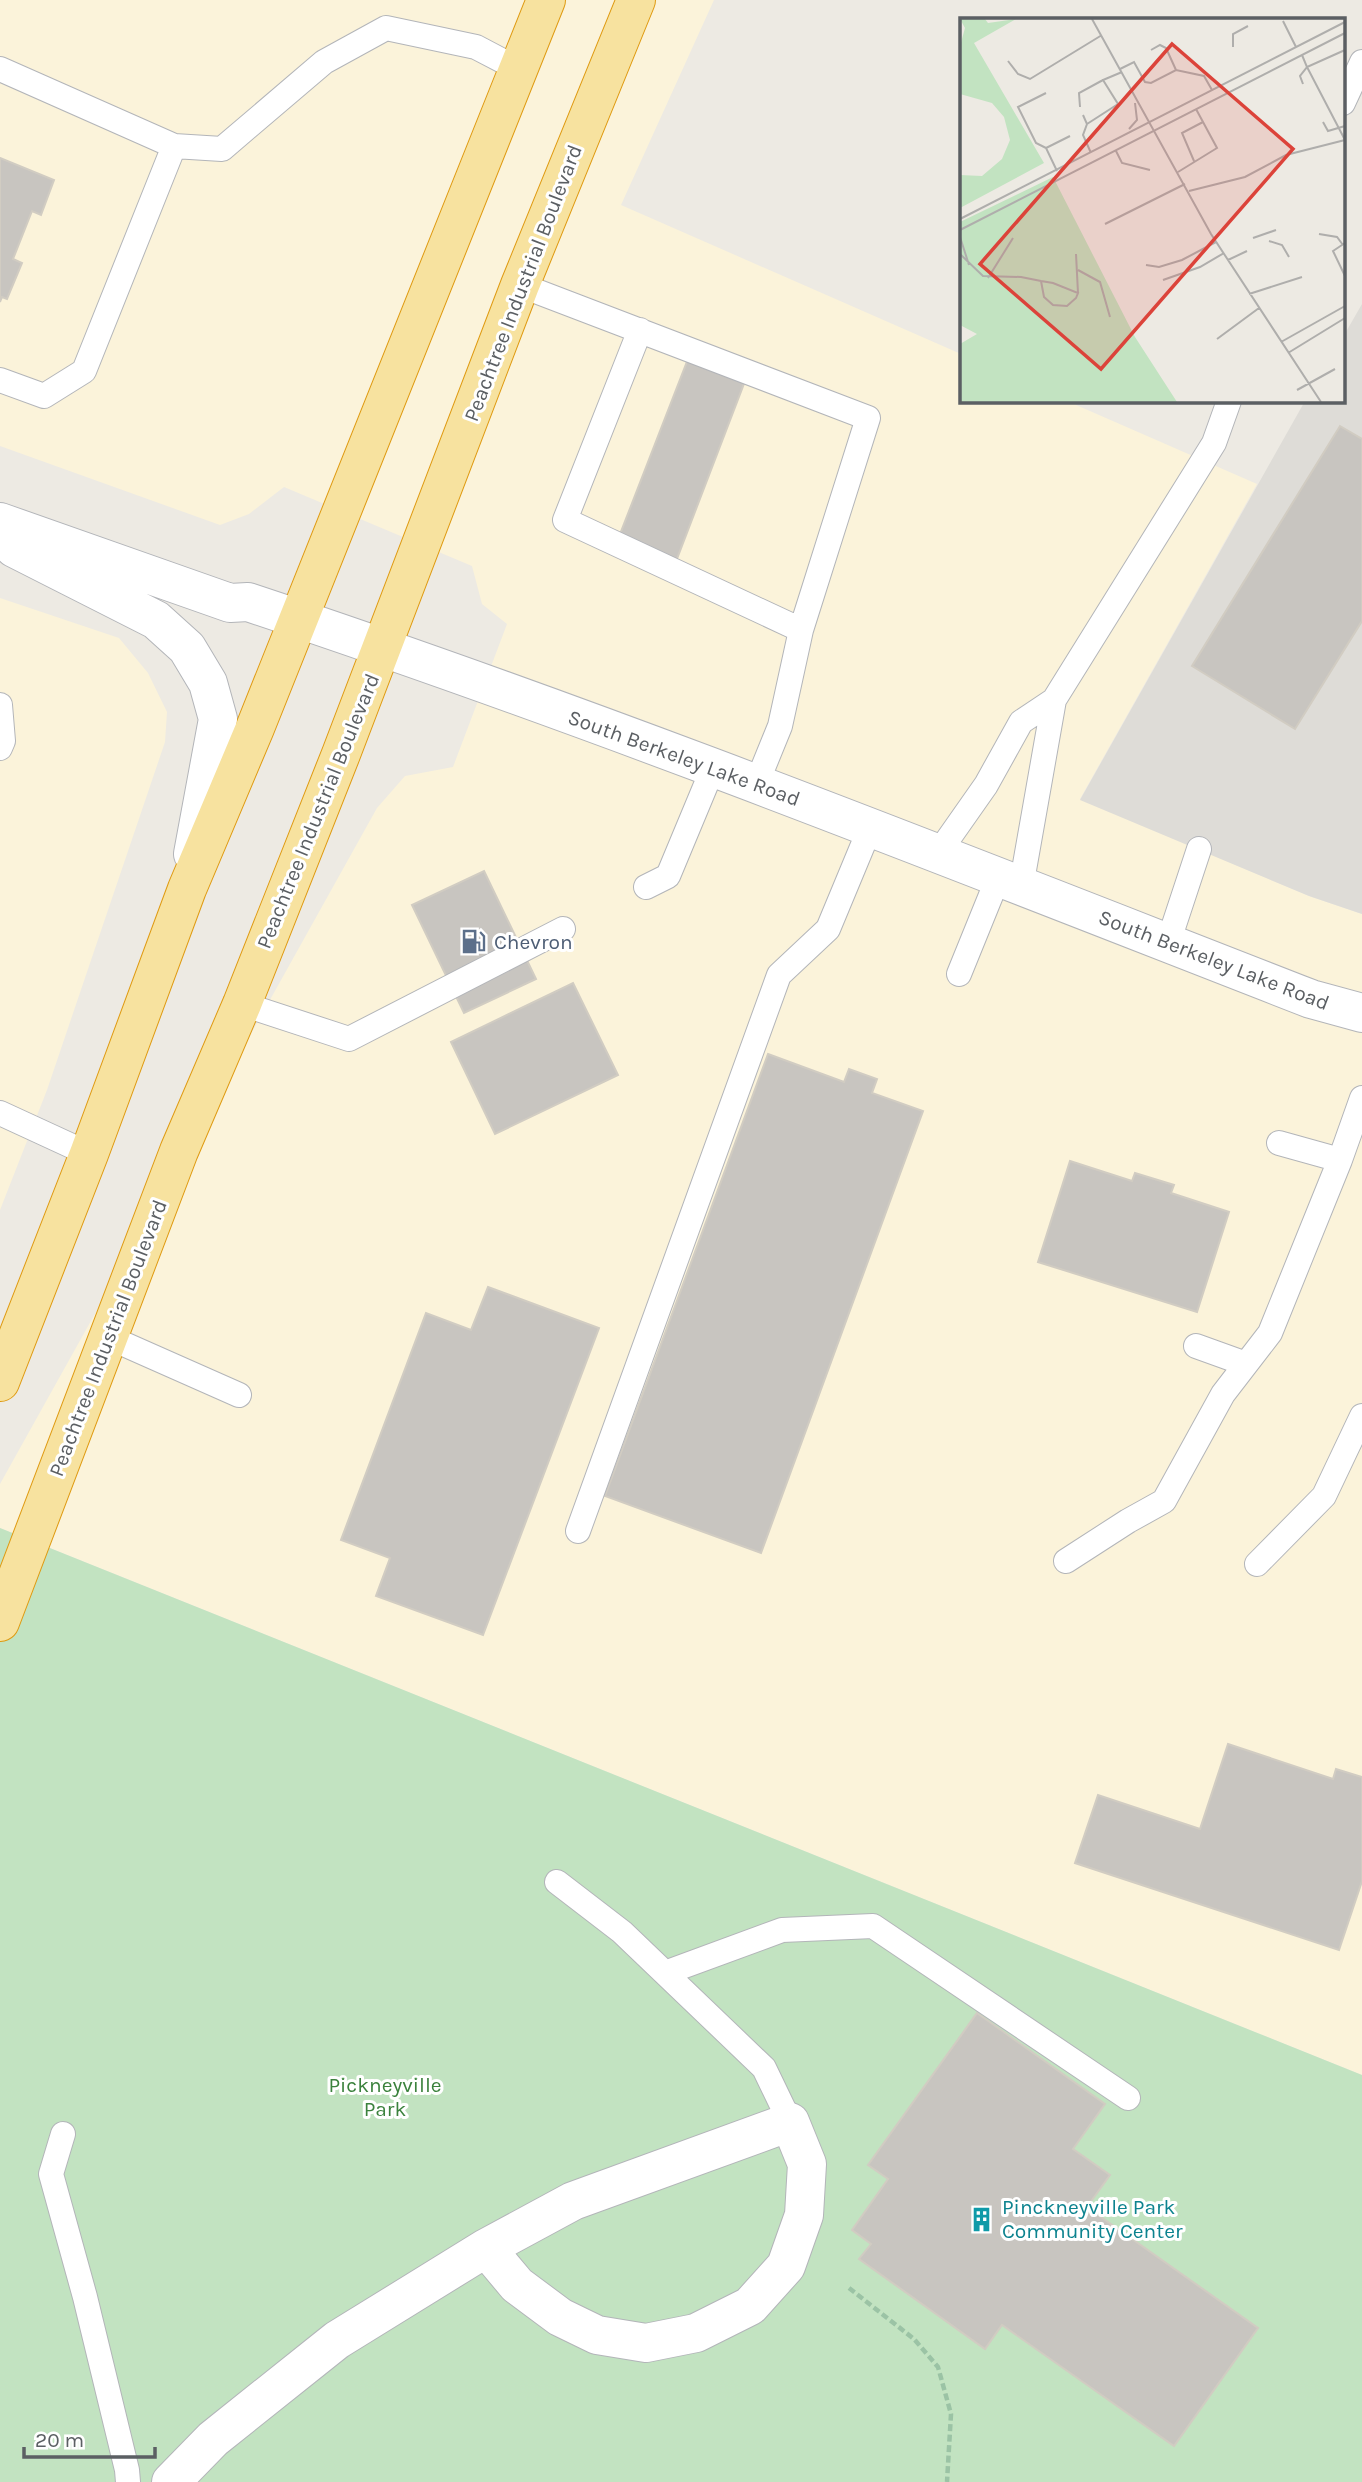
<svg xmlns="http://www.w3.org/2000/svg" width="1362" height="2482" viewBox="0 0 1362 2482" font-family="Karla,sans-serif">
	<rect width="100%" height="100%" fill="#edeae3"/>
	<path fill="#fbf3da" d="M0 0H714L621 205 961 354V401H1067L1257 484 1080 799 1309 896 1362 914V2075L0 1528V1484L377 808 405 776 453 767 507 624 482 604 472 566 284 487 249 514 220 525 0 446Z
		M0 598 119 638 148 673 167 712 165 742 47 1090 0 1210Z"/>
	<path fill="#dedcd7" d="M1362 304V914L1309 896 1080 800 1305 401H1343V337Z"/>
	<path fill="#c2e3c1" d="M0 1528 1362 2075V2482H0Z"/>
	<path fill="#c8c5c0" stroke="#d1ccc2" stroke-width="2" d="M0 158 54 180 41 215 32 211 13 259 22 263 7 299 2 297 0 302Z
		M688 359 745 381 675 564 617 542Z
		M1340 426 1362 439V621L1295 729 1192 666Z
		M484 871 536 979 464 1013 412 905Z
		M573 983 618 1075 495 1134 451 1042Z
		M768 1054 844 1082 849 1069 877 1079 872 1093 923 1111 761 1553 605 1496Z
		M1070 1161 1132 1181 1135 1173 1174 1185 1171 1193 1229 1212 1197 1312 1038 1262Z
		M488 1287 599 1328 483 1635 376 1596 390 1558 341 1540 426 1313 471 1330Z
		M1228 1744 1333 1779 1336 1769 1362 1777V1881L1339 1950 1075 1863 1098 1795 1200 1829Z
		M977 2013 1105 2104 1073 2149 1110 2175 1087 2207 1258 2328 1174 2446 1002 2325 985 2349 859 2259 871 2244 852 2230 888 2179 868 2165Z"/>
	<g fill="none" stroke-linecap="round" stroke-linejoin="round">
		<defs>
			<path id="service" d="M0 69 174 146
				M1343 103 1362 62
				M520 285 868 418 801 630 780 726 756 785
				M640 330 565 520 801 630
				M0 380 44 396 84 371 174 146 222 149 324 62 386 28 476 47 518 69
				M0 705 3 741 0 748
				M930 851 946 842 986 785 1021 722 1054 700
				M646 887 668 876 713 768
				M1021 887 1054 700 1214 443 1229 401
				M1168 943 1199 849
				M959 974 998 878
				M242 1004 349 1039 563 929
				M0 1113 89 1154
				M1279 1143 1340 1160
				M108 1337 239 1395
				M1196 1346 1246 1364
				M578 1531 779 975 828 929 870 828
				M1066 1561 1128 1521 1164 1501 1223 1394 1270 1333 1340 1160 1362 1098
				M1257 1564 1324 1496 1362 1416
				M557 1882 622 1932 764 2068 790 2122
				M665 1973 782 1930 873 1926 1128 2098
				M63 2134 51 2174 85 2297 127 2470 128 2482"/>
			<path id="minor" d="M171 2482 213 2439 337 2340 486 2248 573 2201 790 2122 807 2164 804 2215 786 2266 750 2306 696 2333 646 2343 597 2335 560 2317 517 2285 486 2248"/>
			<path id="tertiary" d="M0 522 230 603 248 602C607 721 959 862 1311 999L1362 1013
				M14 548 156 620 187 648 208 683 218 719 193 854"/>
			<path id="trunk" d="M0 1382 89 1154 187 889 255 728 546 0
				M0 1622 179 1151 242 1004 341 754 520 285 636 0"/>
		</defs>
		<use href="#service" stroke="#b3b5b9" stroke-width="26"/>
		<use href="#minor" stroke="#b3b5b9" stroke-width="40"/>
		<use href="#tertiary" stroke="#b3b5b9" stroke-width="40"/>
		<use href="#trunk" stroke="#df9a11" stroke-width="40"/>
		<path stroke="#9bc3a5" stroke-width="4.5" stroke-dasharray="7 3.5" stroke-linecap="butt" d="M849 2288 914 2339 938 2367 951 2414 947 2482"/>
		<use href="#service" stroke="#fff" stroke-width="24"/>
		<use href="#minor" stroke="#fff" stroke-width="38"/>
		<use href="#tertiary" stroke="#fff" stroke-width="38"/>
		<use href="#trunk" stroke="#f7e29f" stroke-width="38"/>
	</g>
	<defs>
		<symbol id="fuel-bare" viewBox="-9 -9 18 18"><path d="M-5.5-6h7V0h2V4h1.3V-2.5L3-4.5l.8-.8L6-3V5H2.5V1h-1V6h-7ZM-4.2-4.7v3.2H.2V-4.7Z" fill="#5c6f8a" stroke="#fff" stroke-width="2.5" paint-order="stroke"/></symbol>
		<symbol id="building-bare" viewBox="-9 -9 18 18"><path d="M-4-6H4V6H1V3H-1V6H-4ZM-2.5-4.3h1.7v1.8h-1.7ZM.8-4.3h1.7v1.8H.8ZM-2.5-1h1.7V.8h-1.7ZM.8-1h1.7V.8H.8Z" fill="#0f9aa8" stroke="#fff" stroke-width="2.5" paint-order="stroke"/></symbol>
	</defs>
	<g fill-rule="evenodd">
		<use href="#fuel-bare" x="456" y="924" width="35" height="35"/>
		<use href="#building-bare" x="964" y="2202" width="35" height="35"/>
	</g>
	<g text-anchor="middle" dominant-baseline="central" stroke-width="6" stroke-linejoin="round" paint-order="stroke">
		<g font-size="21" fill="#5b5f63" stroke="#fff">
			<text transform="translate(523 283) rotate(-69)">Peachtree Industrial Boulevard</text>
			<text transform="translate(684 758) rotate(20)">South Berkeley Lake Road</text>
			<text transform="translate(318 811) rotate(-68)">Peachtree Industrial Boulevard</text>
			<text transform="translate(1214 960) rotate(21)">South Berkeley Lake Road</text>
			<text transform="translate(108 1338) rotate(-69)">Peachtree Industrial Boulevard</text>
		</g>
		<g font-size="21" fill="#4e5e75" stroke="#fff" text-anchor="start">
			<text x="494" y="942">Chevron</text>
		</g>
		<g font-size="21" fill="#3b823d" stroke="#fff">
			<text x="385" y="2085">Pickneyville<tspan x="385" dy="24">Park</tspan></text>
		</g>
		<g font-size="21" fill="#0d838f" stroke="#fff" text-anchor="start">
			<text x="1002" y="2207">Pinckneyville Park<tspan x="1002" dy="24">Community Center</tspan></text>
		</g>
	</g>
	<g transform="translate(960 18)">
		<rect width="385" height="385" fill="#edeae3"/>
		<path d="M0 1H25L28 5 56 1 14 25 84 145 0 190V157L22 158 42 141 50 122 44 99 32 85 0 76V28L5 10ZM93 159 175 319 217 384H0V326L17 316 0 307V204Z" fill="#c2e3c1"/>
		<path fill="none" stroke="#afaeac" stroke-width="2" d="M132 1 251 216 361 384M323 3 336 29M273 29V16L288 8M191 32 200 27 206 30 216 52M342 37 347 49 340 58 343 66M48 43 58 56 70 61 142 17M160 51 174 44 185 64 191 65 216 52 244 58 252 72M120 89 119 75 143 62M123 97 127 106 123 117 131 135M363 104 368 113 385 108M127 106 158 86 143 62 162 54M169 111 177 102 175 85M385 122 347 49 385 32M86 130 76 125 58 89 86 75M156 133 162 145 190 152M234 143 222 115 243 104M97 153 86 130 110 118M218 154 257 130 236 91M229 173 285 159 326 137 385 122M0 201 385 4M145 206 225 166M0 212 385 15M359 216 377 219 383 227M0 219 9 247M293 220 316 212M309 223 322 227 329 239M385 225 373 233 385 258M0 236 23 258 61 259 81 263 93 265 118 275 116 280 107 288 93 287 84 279 81 263M116 236 118 275M268 242 287 233M186 247 199 249 222 242 256 224M118 252 140 264 150 299M28 260 53 220M203 262 240 249 264 235M289 276 342 259M257 321 299 290M321 324 385 288M328 335 385 300M337 372 375 351"/>
		<path fill="#dc433a" fill-opacity="0.15" stroke="#dc433a" stroke-width="3.5" d="M212 26 333 131 141 351 20 246Z"/>
		<rect width="385" height="385" fill="none" stroke="#5b5f63" stroke-width="3.5"/>
	</g>
	<path d="M24 2447v10h131v-10" fill="none" stroke="#5b5f63" stroke-width="3.5"/>
	<text x="35" y="2447" font-size="21" fill="#5b5f63" stroke="#ffffff" stroke-width="5" paint-order="stroke">20 m</text>
</svg>
